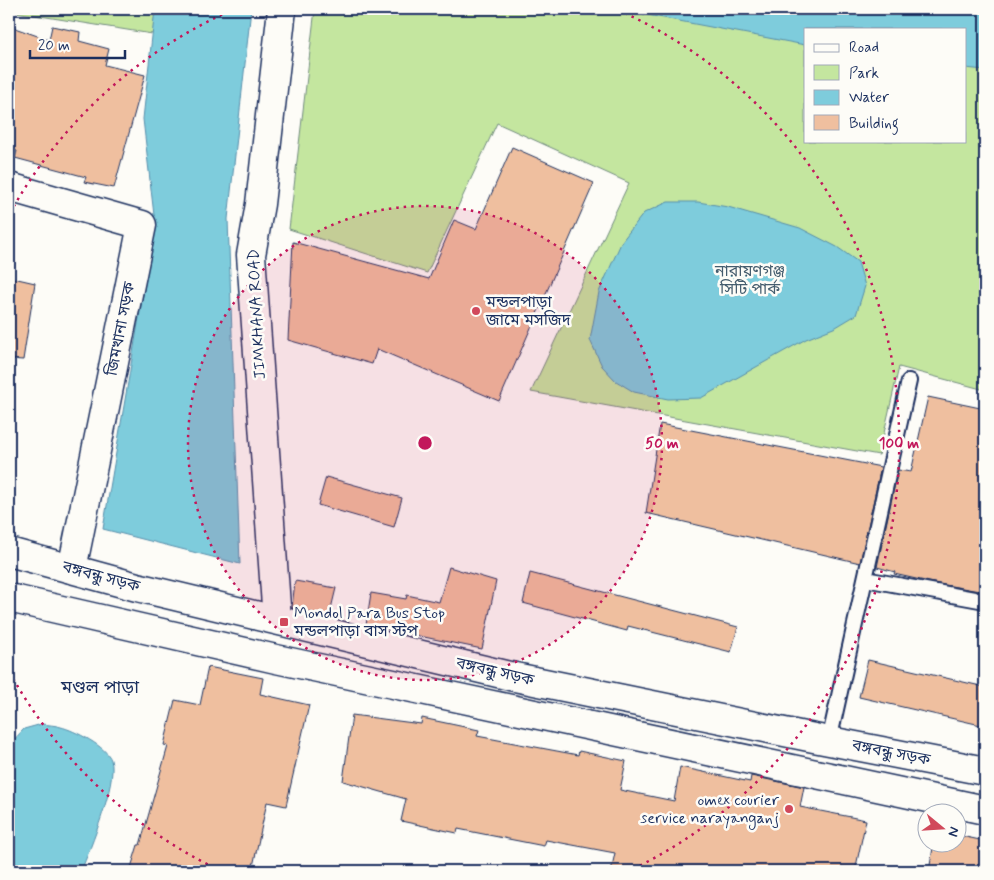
<svg xmlns="http://www.w3.org/2000/svg" width="994" height="880" viewBox="0 0 994 880" font-family="Mynerve,'Noto Sans Bengali',sans-serif">
	<rect width="100%" height="100%" fill="#fdfcf7"/>
	<filter id="ink" filterUnits="userSpaceOnUse"><feTurbulence type="fractalNoise" baseFrequency=".02" numOctaves="2"/><feDisplacementMap in="SourceGraphic" scale="10" xChannelSelector="R" yChannelSelector="G"/><feConvolveMatrix kernelMatrix="1 2 1 2 8 2 1 2 1" color-interpolation-filters="sRGB"/></filter>
	<g filter="url(#ink)">
		<path fill="#c4e69f" stroke="#708a7e" fill-rule="evenodd" d="M9 9H182L177 38 9 11Z
			M315 9H985V390L899 367 879 455 531 392 629 183 497 123 427 273 289 229ZM805 29H965V141H805Z"/>
		<path fill="#7eccdc" stroke="#568daa" d="M155 9H251L228 219 240 564 103 529 155 224 143 119Z
			M616 9H985V70L965 68V29H805V45Z
			M668 202H698L728 207 800 228 837 247 858 262 865 286 856 315 836 327 806 339 701 398 668 399 634 392 616 381 602 366 590 340 599 292 622 241 644 213Z
			M42 724C48 725 55 725 61 727 74 730 107 747 111 760 118 781 90 849 81 871H9V745L24 729Z"/>
		<path fill="#efbf9f" stroke="#1b2f5e" d="M9 26 49 40 52 26 80 32 79 41 109 49 105 65 145 75 114 188 84 182 86 177 15 158 17 151 9 150Z
			M512 147 594 183 499 401 377 349 372 364 288 340 293 242 429 279 454 220 476 229Z
			M9 277 35 283 23 360 9 359Z
			M928 397 985 409V592L934 583 894 574 895 572 877 567 898 470 911 472Z
			M660 424 881 467 860 563 646 513Z
			M326 477 402 498 394 527 318 505Z
			M449 567 496 581 482 649 366 625 371 593 406 599 407 595 439 602Z
			M530 573 738 627 731 652 628 626 627 631 523 603Z
			M295 581 336 588 329 617 292 608Z
			M868 660 985 687V726L859 697Z
			M208 667 263 678 260 694 309 705 286 806 267 802 252 871H130L138 845H140L168 746 164 745 175 700 200 705Z
			M352 715 421 724 422 718 479 730 477 736 578 755 579 751 626 761 620 790 674 801 680 767 750 782 751 776 804 787 800 807 866 820 855 871H611L615 853 546 840 544 846 458 829 457 833 401 821 406 799 343 781Z
			M956 835 985 841V871H929L934 842H956Z"/>
		<g fill="none" stroke-linecap="round" stroke-linejoin="round">
			<defs>
				<path id="service" d="M865 579 985 601
					M829 741 909 381"/>
				<path id="minor" d="M9 187 142 225 72 569
					M277 620 251 255 260 204 282 9"/>
				<path id="secondary" d="M9 552 137 587 510 676 814 738 985 771
					M9 598 276 659 985 810"/>
			</defs>
			<use href="#service" stroke="#1b2f5e" stroke-width="18"/>
			<use href="#minor" stroke="#1b2f5e" stroke-width="31"/>
			<use href="#secondary" stroke="#1b2f5e" stroke-width="31"/>
			<use href="#service" stroke="#fdfcf7" stroke-width="14"/>
			<use href="#minor" stroke="#fdfcf7" stroke-width="28"/>
			<use href="#secondary" stroke="#fdfcf7" stroke-width="28"/>
		</g>
	</g>
	<circle cx="425" cy="443" r="237" fill="#c2185b" fill-opacity=".12"/>
	<g fill="none" stroke="#c2185b" stroke-width="2.5" stroke-dasharray="2.5 5">
		<circle cx="425" cy="443" r="237"/>
		<path d="M221 871A474 474 0 0 1 10 673M10 213A474 474 0 0 1 232 10M618 10A474 474 0 0 1 629 871"/>
	</g>
	<g fill="#d1495b" stroke="#fdfcf7" stroke-width="2">
		<circle cx="476" cy="311" r="5"/>
		<rect x="279" y="617" width="10" height="10" rx="2.5"/>
		<circle cx="789" cy="809" r="5"/>
	</g>
	<g text-anchor="middle" dominant-baseline="central" stroke-width="5" stroke-linejoin="round" paint-order="stroke">
		<g font-size="16" fill="#455d6e" stroke="#fdfcf7">
			<text x="750" y="271">নারায়ণগঞ্জ<tspan x="750" dy="18">সিটি পার্ক</tspan></text>
		</g>
		<g font-size="16" fill="#1b2f5e" stroke="#fdfcf7" text-anchor="start">
			<text x="486" y="302">মন্ডলপাড়া<tspan x="486" dy="18">জামে মসজিদ</tspan></text>
			<text x="294" y="613">Mondol Para Bus Stop<tspan x="294" dy="18">মন্ডলপাড়া বাস স্টপ</tspan></text>
			<text x="779" y="800" text-anchor="end">omex courier<tspan x="779" dy="18">service narayanganj</tspan></text>
		</g>
		<g font-size="16" fill="#1b2f5e" stroke="#fdfcf7">
			<text transform="translate(257 314) rotate(-93)">JIMKHANA ROAD</text>
			<text transform="translate(121 329) rotate(-79)">জিমখানা সড়ক</text>
			<text transform="translate(101 577) rotate(15)">বঙ্গবন্ধু সড়ক</text>
			<text transform="translate(495 672) rotate(13)">বঙ্গবন্ধু সড়ক</text>
			<text transform="translate(891 753) rotate(11)">বঙ্গবন্ধু সড়ক</text>
		</g>
		<g font-size="18" fill="#1b2f5e" stroke="#fdfcf7">
			<text x="100" y="688">মণ্ডল পাড়া</text>
		</g>
	</g>
	<circle cx="425" cy="443" r="8" fill="#c2185b" stroke="#fdfcf7" stroke-width="2.5"/>
	<g font-size="15" text-anchor="middle" font-weight="bold" fill="#c2185b" stroke="#fdfcf7" stroke-width="5" stroke-linejoin="round" paint-order="stroke">
		<text x="662" y="448">50 m</text>
		<text x="899" y="448">100 m</text>
	</g>
	<rect width="994" height="880" fill="none" stroke="#fdfcf7" stroke-width="30"/>
	<rect x="15" y="15" width="964" height="850" fill="none" stroke="#1b2f5e" stroke-width="2" filter="url(#ink)"/>
	<rect x="804" y="28" width="162" height="115" fill="#fdfcf7" stroke="#a3aaba"/>
	<rect x="814" y="44" width="25" height="8" fill="#fdfcf7" stroke="#a3aaba"/>
	<text x="849" y="52" font-size="15" fill="#1b2f5e">Road</text>
	<rect x="814" y="65" width="25" height="15" fill="#c4e69f" stroke="#a3aaba"/>
	<text x="849" y="78" font-size="15" fill="#1b2f5e">Park</text>
	<rect x="814" y="90" width="25" height="15" fill="#7eccdc" stroke="#a3aaba"/>
	<text x="849" y="102" font-size="15" fill="#1b2f5e">Water</text>
	<rect x="814" y="115" width="25" height="15" fill="#efbf9f" stroke="#a3aaba"/>
	<text x="849" y="128" font-size="15" fill="#1b2f5e">Building</text>
	<g transform="translate(942 828) rotate(108)"><circle r="24" fill="#fdfcf7" stroke="#a3aaba"/>
	<path d="M0-4L9 19L0 12L-9 19Z" fill="#d1495b"/>
	<text y="-8" font-size="14" font-weight="bold" text-anchor="middle" fill="#1b2f5e">N</text>
	</g>
	<path d="M30 50v8h95v-8" fill="none" stroke="#1b2f5e" stroke-width="2.5"/>
	<text x="38" y="50" font-size="15" fill="#1b2f5e" stroke="#fdfcf7" stroke-width="4" paint-order="stroke">20 m</text>
</svg>
